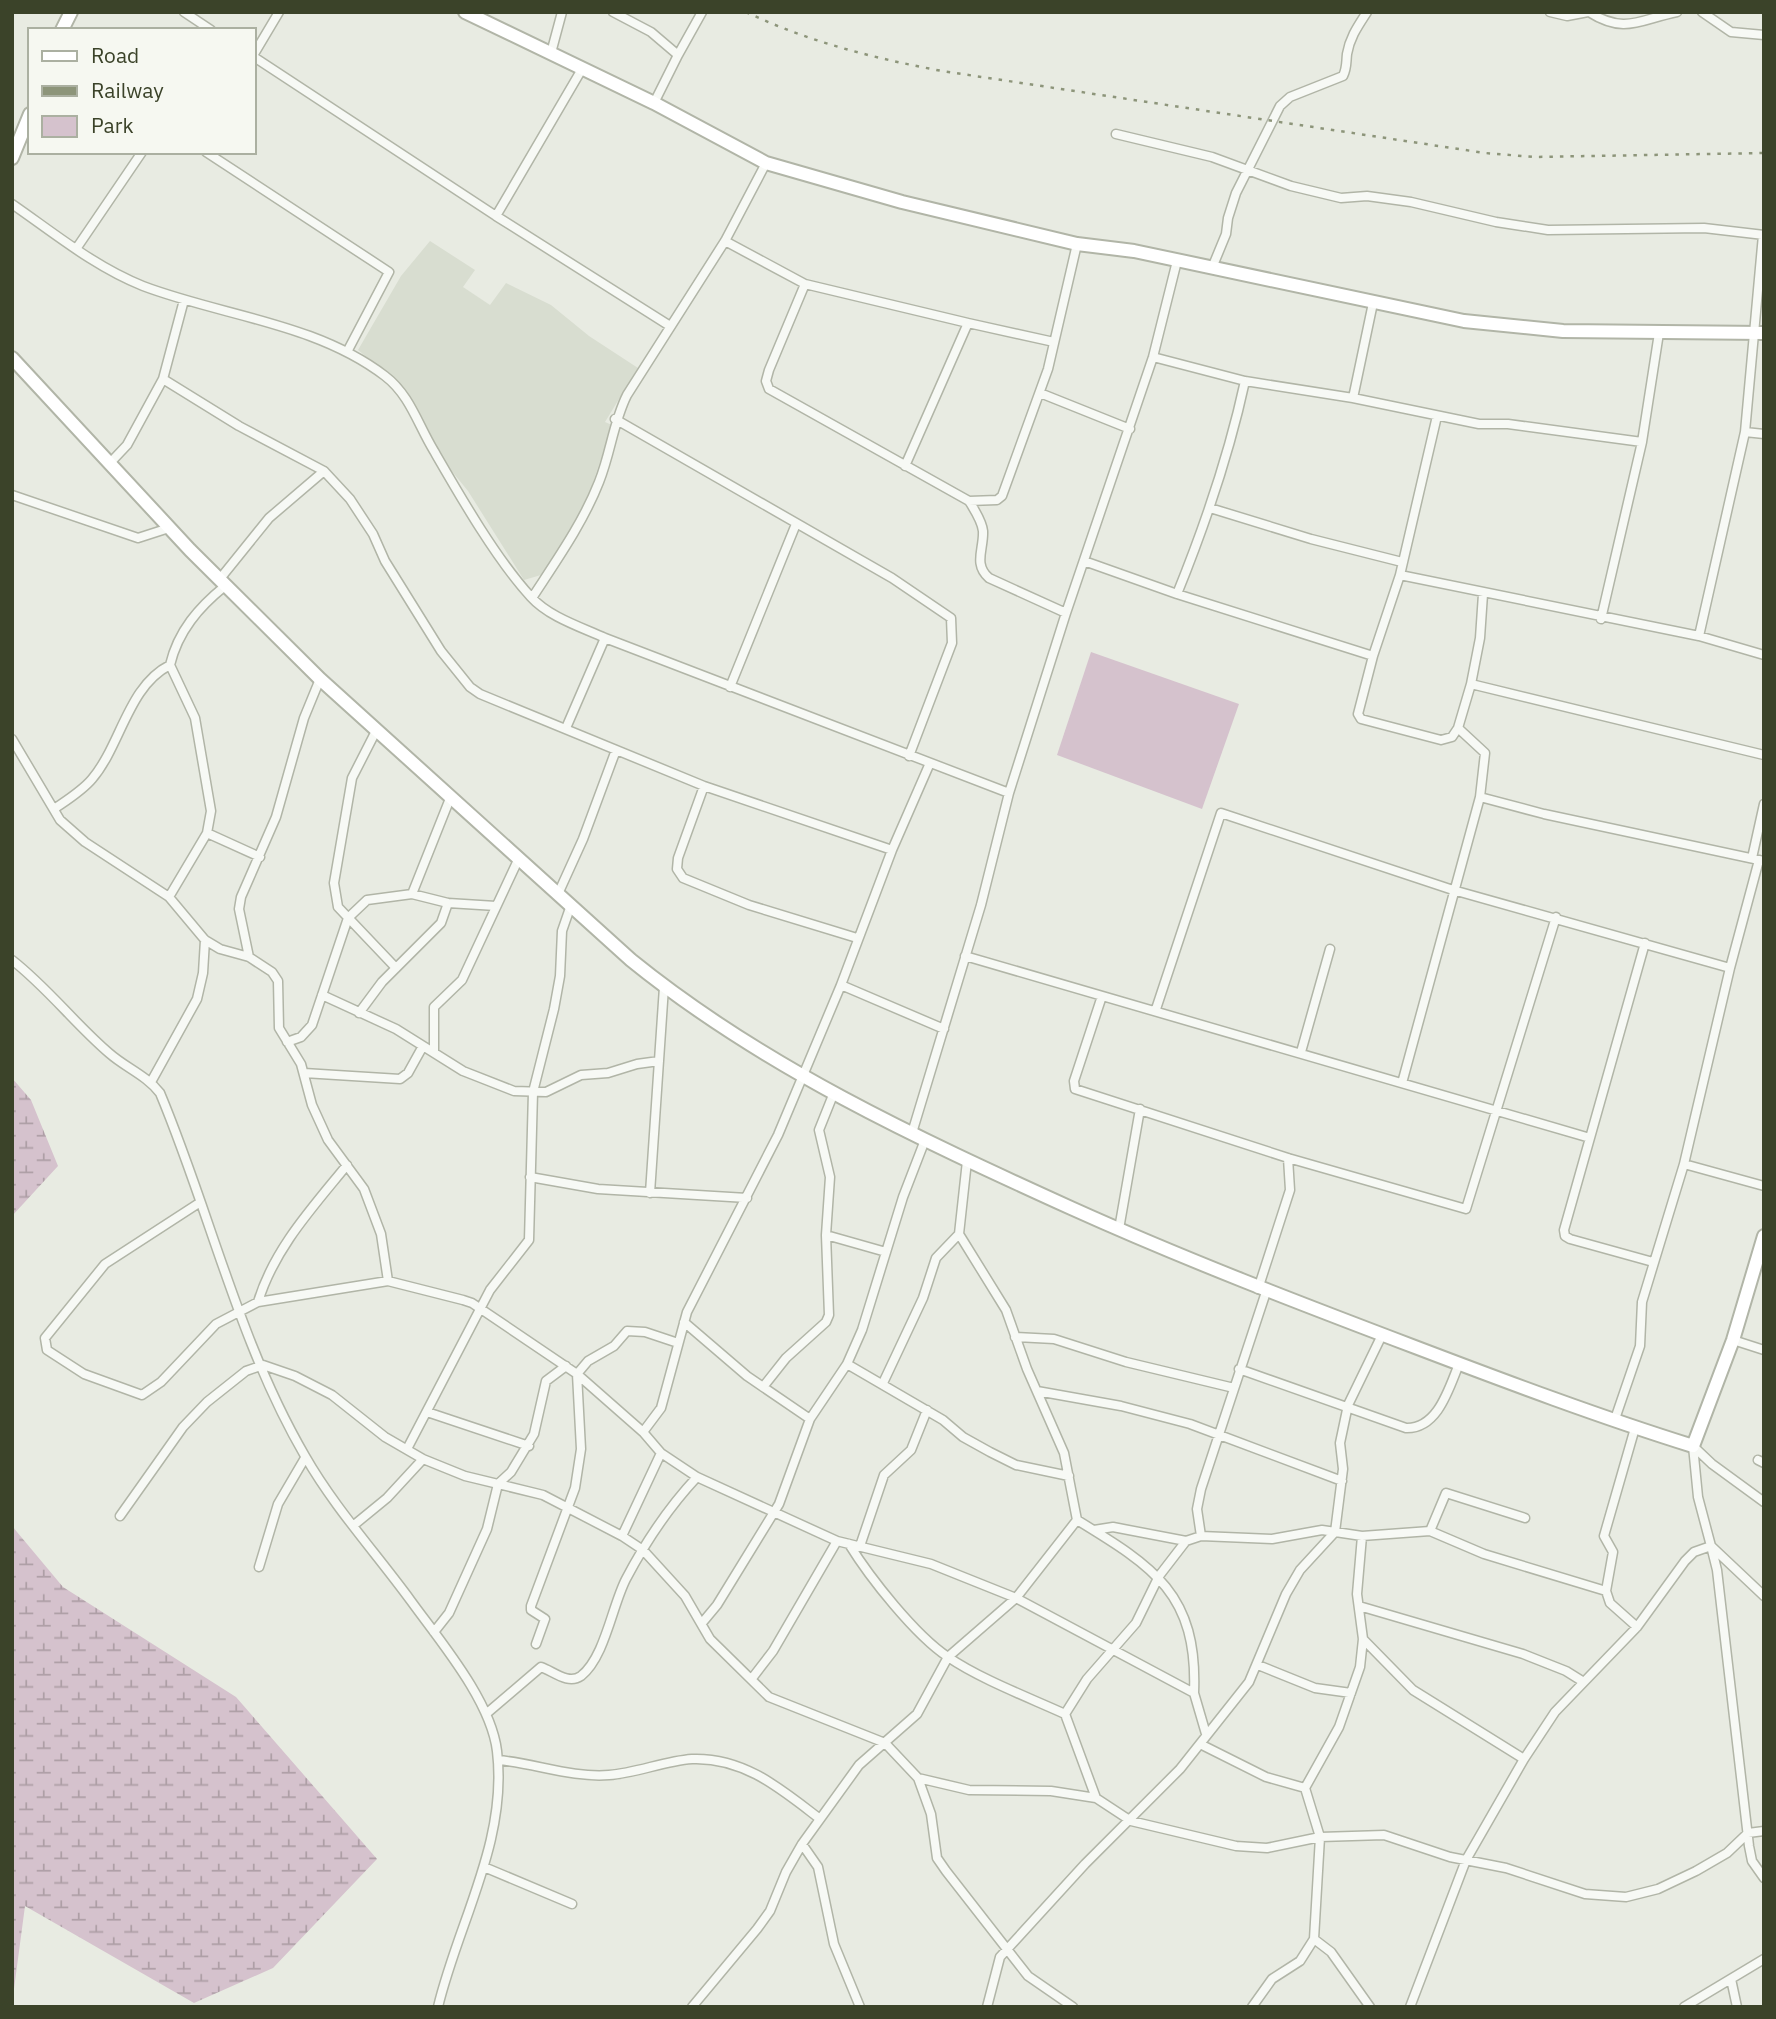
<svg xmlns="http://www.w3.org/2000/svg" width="1776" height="2019" viewBox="0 0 1776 2019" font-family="'IBM Plex Sans',sans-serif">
	<defs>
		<pattern id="wetland-marsh" width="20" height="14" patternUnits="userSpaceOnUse" patternTransform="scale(1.75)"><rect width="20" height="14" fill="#d5c2cd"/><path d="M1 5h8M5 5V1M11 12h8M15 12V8" fill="none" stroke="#ae9fa6"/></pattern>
	</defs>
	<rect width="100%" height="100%" fill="#e8ebe2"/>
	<path fill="#d8ddd0" d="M430 241 475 270 463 287 490 305 506 283 551 305 589 336 638 368 605 422 612 425 585 507 568 538 541 575 524 580 468 491 432 447 402 386 358 350 401 276Z"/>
	<path fill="#d5c2cd" d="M1091 652 1239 704 1202 809 1057 755Z"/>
	<path fill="url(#wetland-marsh)" d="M12 1078 31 1100 58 1166 12 1216Z
		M12 1526 63 1587 236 1697 377 1859 273 1968 194 2003 25 1906 12 2004Z"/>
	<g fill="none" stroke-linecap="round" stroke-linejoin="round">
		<defs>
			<path id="street" d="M184 12 211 30
				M613 12 651 32 678 55 654 103
				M1550 12 1567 16 1588 12
				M1589 12C1625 35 1641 19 1677 12
				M1702 12 1731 32 1764 35
				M551 53 562 12
				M254 54 279 12
				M678 55 702 12
				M254 57 496 216 582 69
				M1116 134 1212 157 1291 186 1341 198 1367 196 1411 202 1496 222 1548 230 1704 228 1764 235
				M206 152 389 272 347 352
				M12 204C54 233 95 267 143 286 222 316 316 323 385 376 410 395 418 425 434 451 460 496 496 559 531 597 549 617 581 627 605 638L1009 793
				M496 216 670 326
				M725 241 805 284 769 370 766 381 769 389 969 501C974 509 982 521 983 531 984 549 973 564 989 578L1066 613
				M76 249 142 152
				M1212 268 1226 234 1228 218 1236 193 1280 106 1290 97 1343 76C1347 68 1346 63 1347 54 1350 37 1358 26 1367 12
				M805 284 968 323 905 466
				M184 300 163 379 239 426 324 471 350 499 373 534 385 561 441 651 470 687 480 694 704 786 892 850
				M968 323 1054 342
				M1153 357 1245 381 1353 398 1479 424H1508L1642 442 1659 333
				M1040 393 1130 429
				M1353 398 1373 303
				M1437 416 1400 575 1699 636 1764 655
				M615 419 892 578 951 618 952 643 909 756
				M1745 432 1764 434
				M109 464 127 445 163 379
				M12 495 138 538 169 528
				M969 501 997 500 1002 496 1048 369 1077 244
				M1210 508 1311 539 1402 562
				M1084 561 1177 594 1373 656 1400 575
				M219 580 269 518 324 471
				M1177 594C1205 525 1229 455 1245 381
				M1483 594 1480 638 1471 684 1764 755
				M532 598C556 561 583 523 599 482 611 452 613 423 627 395L725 241 766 163
				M1601 619 1642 442
				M1699 636 1745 432 1763 235
				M1373 656 1358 714 1361 719 1441 740 1452 737 1458 728
				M1471 684 1458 728 1485 753 1480 797
				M730 687 796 524
				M566 728 605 638
				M376 731 352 778 334 883 338 907 396 968
				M12 739 60 820 85 842 169 897 205 940 220 949 249 957 272 972 278 981 279 1028 301 1064 312 1105 328 1140 364 1189 381 1234 388 1281
				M930 763 892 850 841 985 944 1029
				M704 786 678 858 677 869 683 878 749 905 857 938
				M54 809C67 800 82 791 92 779 121 745 128 686 170 665
				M207 833 260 857
				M1752 858 1764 804
				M412 894 451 796
				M558 894 583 839 616 750
				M169 897 207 833 211 811 195 718 170 665C178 631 199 607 225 586
				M1645 943 1564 1230 1565 1236 1570 1239 1653 1262
				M965 956 1590 1138
				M249 957 239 909 241 897 276 817 304 718 320 679
				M12 960C48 988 75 1024 109 1053 126 1068 146 1075 160 1093 210 1212 239 1343 305 1456 334 1507 376 1553 411 1601 440 1641 491 1701 497 1751 508 1841 458 1923 438 2007
				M1730 968 1759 860 1763 861
				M322 995 396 1029 463 1071 514 1091 546 1092 581 1075 608 1073 637 1064 659 1061
				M1102 996 1074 1081 1075 1089 1288 1158 1466 1209 1556 917
				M1156 1009 1221 813 1453 890 1730 968 1684 1164 1642 1302 1640 1346 1615 1419
				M359 1013 382 982 441 923 448 903
				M287 1042 301 1037 312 1025 348 918 367 900 412 894 448 903 496 906
				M434 1052V1007L462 980 519 858
				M1301 1052 1330 949
				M304 1073 400 1079 408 1073 423 1046
				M151 1082 197 999 203 973 205 940
				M1402 1083 1480 797 1544 814 1759 860
				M833 1095 819 1130 830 1177 826 1235 886 1252
				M912 1133 981 905 1009 793 1066 613 1153 357 1177 261
				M967 1161 959 1234 1006 1310 1027 1369 1064 1453 1077 1520C1154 1567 1198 1594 1194 1693
				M1684 1164 1764 1186
				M530 1177 598 1189 747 1198
				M650 1193 664 987
				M199 1203 105 1264 45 1338 47 1350 84 1374 142 1395 161 1382 216 1324 258 1302 388 1281 463 1300 472 1303 577 1374 643 1432 661 1453 697 1477 837 1541 931 1564 1016 1598 1194 1693 1206 1734
				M1119 1229 1140 1109
				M1258 1289 1290 1190 1288 1158
				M258 1302C274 1249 312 1208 347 1165
				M684 1322 747 1376 810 1419
				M1015 1337 1054 1339 1126 1362 1234 1388
				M1733 1340 1764 1350
				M847 1364 943 1420 963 1437 990 1452 1016 1465 1069 1476
				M1239 1369 1406 1428C1438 1429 1449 1388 1459 1364
				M883 1383 923 1298 936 1258 959 1234
				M763 1387 786 1358 826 1322 829 1315 826 1235
				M1037 1391 1121 1406 1190 1424 1342 1481
				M427 1412 529 1446
				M1635 1428 1604 1536 1613 1552 1606 1591 1610 1603 1637 1627
				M643 1432 661 1408 687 1312 778 1135 841 985
				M1693 1446 1712 1464 1764 1502
				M407 1449 490 1290 529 1240 533 1092 554 1009 560 976 562 931 571 905
				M1758 1460 1764 1463
				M120 1516 183 1427 207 1402 246 1371 263 1365 295 1376 332 1395 385 1437 423 1459 465 1476 543 1495 622 1536 643 1550 685 1596 710 1639 769 1697 885 1743 918 1778 969 1790 1051 1791 1096 1798
				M354 1525 387 1498 423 1459
				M1094 1530 1113 1527 1186 1541
				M1430 1531 1446 1493 1525 1518
				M622 1536 661 1453
				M1201 1536 1197 1509 1201 1489 1266 1292
				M849 1544C870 1578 915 1635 948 1657 980 1679 1030 1698 1065 1714L1096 1798 1131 1821 1236 1846 1267 1848 1320 1837 1384 1835 1450 1857 1506 1868 1585 1894 1626 1897 1658 1889 1696 1871 1727 1853 1748 1833 1764 1831
				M860 1546 884 1475 911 1450 927 1410
				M1711 1546 1717 1570 1749 1846 1752 1861 1764 1878
				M1711 1546 1764 1596
				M259 1567 278 1504 305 1458
				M1359 1606 1523 1654 1566 1671 1582 1681
				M702 1623 717 1605 779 1504 810 1419 847 1364 862 1330 903 1197 925 1140
				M434 1632 449 1613 487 1529 498 1484 511 1472 534 1434 546 1381 566 1366
				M1363 1639 1413 1690 1524 1759
				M536 1644 545 1619 531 1610V1606L575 1488 581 1449 577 1374 588 1361 614 1346 627 1331 645 1332 678 1343
				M1258 1665 1315 1688 1351 1693
				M753 1677 773 1651 837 1541
				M486 1714 541 1667C553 1671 568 1685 581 1676 605 1657 612 1606 626 1579 646 1541 668 1508 697 1477
				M1065 1714 1087 1679 1136 1623 1159 1576 1186 1541 1201 1536 1272 1539 1322 1530 1362 1536 1430 1531 1484 1554 1606 1591
				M1200 1744 1266 1777 1305 1788
				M498 1760C534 1763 572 1778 609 1775 637 1773 664 1761 692 1759 744 1757 781 1789 820 1819
				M918 1778 931 1814 937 1858 946 1871 1028 1976 1073 2007
				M802 1844 818 1867 834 1944 860 2007
				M484 1867 572 1904
				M1314 1939 1331 1952 1370 2007
				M1731 1979 1737 2007
				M692 2007 757 1929 770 1911 786 1872 802 1844 859 1765 917 1714 948 1657 1016 1598 1077 1520
				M987 2007 1000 1957 1085 1864 1180 1769 1249 1682 1286 1594 1300 1570 1335 1532 1343 1469 1340 1443 1348 1405 1382 1335
				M1252 2007 1272 1979 1300 1961 1314 1939 1320 1837 1305 1788 1339 1727 1360 1667 1363 1639 1357 1594 1362 1536
				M1410 2007 1466 1860 1524 1759 1555 1712 1637 1627 1685 1561 1694 1552 1711 1546 1698 1497 1693 1446
				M1684 2007 1764 1959"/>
			<path id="secondary" d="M465 12 654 103 766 163 902 202 1077 244 1134 251 1464 321 1563 331 1764 333
				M62 30 71 12
				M12 158 30 114
				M12 358 190 550 320 679 631 960C763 1067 917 1138 1071 1208 1184 1259 1299 1303 1415 1347 1507 1382 1600 1417 1693 1446L1733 1340 1764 1236"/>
		</defs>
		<use href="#street" stroke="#b1b5a7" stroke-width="11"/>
		<use href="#secondary" stroke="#b1b5a7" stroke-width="16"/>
		<use href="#street" stroke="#f7f9f5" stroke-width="8"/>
		<use href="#secondary" stroke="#fff" stroke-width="12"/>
		<path stroke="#8d957a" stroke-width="2.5" stroke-dasharray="3.5 7" stroke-linecap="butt" d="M746 12C809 42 873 58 942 71L1485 153 1534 157 1764 153"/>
	</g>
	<rect width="1776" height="2019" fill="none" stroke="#3b4329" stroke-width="28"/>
	<rect x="28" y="28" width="228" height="126" fill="#f6f8f1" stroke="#abb0a1" stroke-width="2"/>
	<rect x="42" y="51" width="35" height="10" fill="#ffffff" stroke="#abb0a1" stroke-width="2"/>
	<text x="91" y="63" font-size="21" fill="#3b4329">Road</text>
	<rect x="42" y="86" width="35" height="10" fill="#8d957a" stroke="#abb0a1" stroke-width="2"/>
	<text x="91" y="98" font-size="21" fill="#3b4329">Railway</text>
	<rect x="42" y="116" width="35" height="21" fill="#d5c2cd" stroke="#abb0a1" stroke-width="2"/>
	<text x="91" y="133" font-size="21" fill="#3b4329">Park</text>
</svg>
